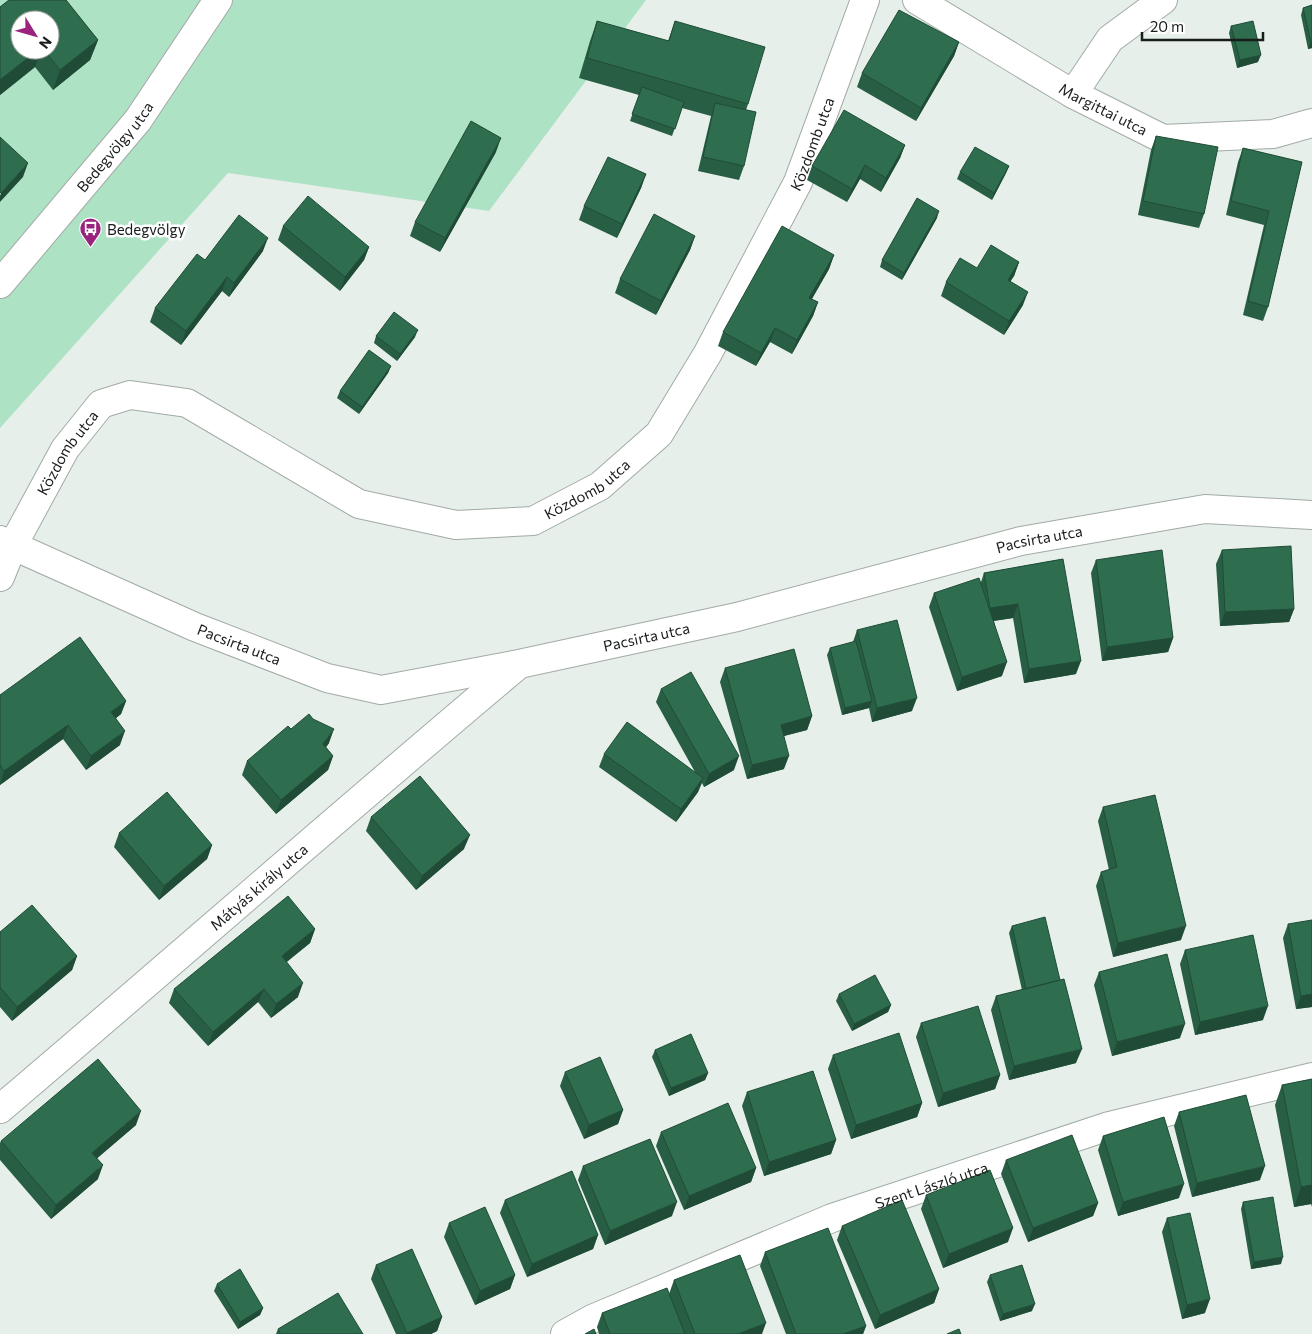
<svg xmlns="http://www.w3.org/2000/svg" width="1312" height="1334" viewBox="0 0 1312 1334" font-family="Commissioner,sans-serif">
	<rect width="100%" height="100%" fill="#e6efea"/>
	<path fill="#aee2c4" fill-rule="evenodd" d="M0 0H646L489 211 228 173 0 428ZM20 20H50V50H20Z"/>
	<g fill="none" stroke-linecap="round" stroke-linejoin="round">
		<defs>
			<g id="minor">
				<path id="s1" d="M917 0 1073 94 1163 139 1273 134 1312 123"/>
				<path d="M1073 94 1110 39 1163 0"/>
				<path id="s2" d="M0 284 138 120 218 0"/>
				<path id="s3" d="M0 540 195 627 327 678 381 690 519 664 737 617 1021 541 1205 509 1312 515"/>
				<path id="s4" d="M0 577 13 545 65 449 101 404 130 395 187 403 359 504 456 525 533 521 600 486 659 434 708 353 798 182 865 0"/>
				<path id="s5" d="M0 1109C173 962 343 812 517 666"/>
				<path id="s6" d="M565 1334 592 1319 832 1218 1109 1126 1312 1077"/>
			</g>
		</defs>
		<use href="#minor" stroke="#a2aba5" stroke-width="30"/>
		<use href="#minor" stroke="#fff" stroke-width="28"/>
	</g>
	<path fill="#285e43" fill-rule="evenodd" d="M9 0H66L98 40 90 60 53 90 35 67 0 95V7ZM20 20H50V50H20Z
		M1312 5V48L1308 49 1301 15 1303 8Z
		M597 21 668 41 675 21 748 104 746 110 744 166 739 180 698 171 711 116 682 108 672 136 630 121 639 95 579 78 590 41Z
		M1231 26 1258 62 1237 68 1229 33Z
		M959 42 954 56 916 121 857 87 862 73Z
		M1156 136 1204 214 1199 228 1138 215 1151 150Z
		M905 145 900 158 881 192 860 179 847 202 807 180 812 166Z
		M1243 148 1302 162 1268 307 1263 321 1243 315 1264 225 1226 215 1238 162Z
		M496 152 440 252 410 236 415 222Z
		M1009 166 1006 173 992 200 957 179 960 172Z
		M646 174 641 188 617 238 579 220 584 206Z
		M937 218 902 280 880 267 882 260Z
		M283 226 369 247 364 260 340 291 278 240Z
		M695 236 690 250 656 315 615 293 620 279Z
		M263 251 229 297 222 291 181 345 150 322 155 308 205 260Z
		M834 255 829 269 812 299 818 302 813 316 792 354 770 342 756 366 718 346 723 332Z
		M1019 262 1014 276 1010 281 1023 305 1004 335 941 296 946 282 977 268Z
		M376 336 415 337 397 361 374 343Z
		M391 366 388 373 359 414 337 398 340 391Z
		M1222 550 1294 609 1289 622 1220 626 1216 564Z
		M1063 559 1076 674 1024 683 1013 618 994 621 1002 676 957 691 929 607 934 593 981 582 984 573Z
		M1096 560 1173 638 1168 652 1102 661 1091 573Z
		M857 630 912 711 872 722 869 708 842 715 827 655 830 648 853 642Z
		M725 668 812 716 807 730 784 736V769L747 779 720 682Z
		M661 689 734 770 704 787 702 783 698 792 676 822 599 767 604 754 695 772 656 702Z
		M0 695 126 701 121 714 116 718 120 745 86 770 63 739 0 785Z
		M291 729 329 743 326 747 333 756 328 770 276 814 242 775 247 761Z
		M1103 807 1181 940 1113 957 1096 886 1101 872 1109 870 1098 821Z
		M371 817 464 849 416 890 366 831Z
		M119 833 212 845 207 859 159 900 114 847Z
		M1288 924 1312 1007 1296 1009 1283 938Z
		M1012 926 1076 1063 1009 1080 991 1010 996 996 1022 990 1009 933Z
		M315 929 310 943 286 962 298 997 271 1018 258 1002 208 1046 169 1003 174 989Z
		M0 932 77 956 72 970 12 1021 0 1007Z
		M1185 950 1263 1020 1195 1035 1180 964Z
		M1099 972 1180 1038 1112 1056 1094 985Z
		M839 994 891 1005 888 1012 852 1031 836 1001Z
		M921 1023 1000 1075 995 1089 938 1107 916 1037Z
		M655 1050 708 1073 705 1080 669 1096 652 1057Z
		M833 1055 922 1103 917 1117 851 1139 828 1069Z
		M565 1072 623 1110 618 1124 584 1139 560 1086Z
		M1312 1079V1207L1311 1204 1294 1207 1275 1105 1282 1085Z
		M747 1092 836 1140 831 1154 764 1176 742 1106Z
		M1179 1112 1260 1180 1192 1197 1174 1126Z
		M136 1125 97 1158 98 1179 51 1219 0 1160V1143L1 1141Z
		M661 1132 756 1168 751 1182 684 1210 656 1146Z
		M1103 1136 1179 1198 1118 1216 1098 1150Z
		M1006 1160 1098 1203 1093 1216 1028 1242 1001 1174Z
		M583 1166 672 1216 605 1245 578 1180Z
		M926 1195 1008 1242 943 1268 921 1209Z
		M505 1200 598 1235 593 1249 527 1277 500 1213Z
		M1243 1202 1281 1264 1251 1269 1241 1209Z
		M1167 1218 1205 1313 1182 1319 1162 1232Z
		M449 1223 515 1275 510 1289 475 1305 444 1237Z
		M842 1226 939 1289 934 1303 875 1329 837 1240Z
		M765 1252 866 1326 863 1334H786L760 1266Z
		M376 1265 442 1317 437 1331 431 1334H396L371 1279Z
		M990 1275 1032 1311 1000 1321 987 1282Z
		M674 1280 762 1334H599L597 1327 602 1313 669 1294Z
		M217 1284 263 1308 260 1315 238 1329 214 1291Z
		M278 1329 281 1334H276Z"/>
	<path fill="#204c37" d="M98 40 90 60 53 90 60 70Z
		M1312 41V48L1308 49 1311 42Z
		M959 42 954 56 916 121 921 108Z
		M38 50H41L35 67 0 95V80Z
		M1261 55 1258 62 1237 68 1240 60Z
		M501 138 496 152 440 252 445 238Z
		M905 145 900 158 881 192 886 178Z
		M28 163 23 177 0 202V196L1 193Z
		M865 165 860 179 847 202 852 189Z
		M1009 166 1006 173 992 200 994 193Z
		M646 174 641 188 617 238 622 224Z
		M939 211 937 218 902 280 904 273Z
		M695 236 690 250 656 315 661 301Z
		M268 238 263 251 229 297 234 283Z
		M369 247 364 260 340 291 345 277Z
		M834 255 829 269 804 312 809 298Z
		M1019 262 1014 276 1003 293 1008 280Z
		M227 277 222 291 181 345 186 331Z
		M1028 292 1023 305 1004 335 1009 321Z
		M818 302 813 316 792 354 797 340Z
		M775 328 770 342 756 366 761 353Z
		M418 330 415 337 397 361 400 354Z
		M391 366 388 373 359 414 362 407Z
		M1018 604 1013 618 985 622 990 608Z
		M1294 609 1289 622 1220 626 1225 612Z
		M1173 638 1168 652 1102 661 1107 647Z
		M1081 661 1076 674 1024 683 1029 669Z
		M1007 662 1002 676 957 691 962 677Z
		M917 698 912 711 872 722 877 708Z
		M126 701 121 714 106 726 111 712Z
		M872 701 869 708 842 715 845 708Z
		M812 716 807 730 776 738 781 725Z
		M68 725 63 739 0 785 4 771Z
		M334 729 329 743 318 758 323 744Z
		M125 731 120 745 86 770 91 756Z
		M333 756 328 770 276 814 281 800Z
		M739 756 734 770 704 787 709 774Z
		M789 756 784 769 747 779 752 765Z
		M703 778 698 792 676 822 681 809Z
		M470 835 464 849 416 890 422 876Z
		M212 845 207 859 159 900 164 886Z
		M1186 926 1181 940 1113 957 1118 943Z
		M315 929 310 943 277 970 282 956Z
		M77 956 72 970 12 1021 17 1007Z
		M303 983 298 997 271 1018 276 1004Z
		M264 989 258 1002 208 1046 213 1032Z
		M1312 994V1007L1296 1009 1301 996Z
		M891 1005 888 1012 852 1031 854 1024Z
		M1268 1006 1263 1020 1195 1035 1200 1022Z
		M1185 1024 1180 1038 1112 1056 1117 1042Z
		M1082 1049 1076 1063 1009 1080 1014 1066Z
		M708 1073 705 1080 669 1096 671 1088Z
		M1000 1075 995 1089 938 1107 943 1093Z
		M922 1103 917 1117 851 1139 856 1125Z
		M623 1110 618 1124 584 1139 589 1125Z
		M141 1111 136 1125 87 1167 92 1153Z
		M836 1140 831 1154 764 1176 769 1162Z
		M103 1165 98 1179 51 1219 56 1205Z
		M1265 1166 1260 1180 1192 1197 1197 1183Z
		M756 1168 751 1182 684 1210 689 1196Z
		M1184 1184 1179 1198 1118 1216 1123 1202Z
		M1312 1185 1311 1204 1294 1207 1301 1187Z
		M677 1202 672 1216 605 1245 610 1231Z
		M1098 1203 1093 1216 1028 1242 1033 1228Z
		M1013 1228 1008 1242 943 1268 949 1254Z
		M598 1235 593 1249 527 1277 532 1264Z
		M1283 1257 1281 1264 1251 1269 1254 1262Z
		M515 1275 510 1289 475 1305 480 1291Z
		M939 1289 934 1303 875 1329 880 1315Z
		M1210 1299 1205 1313 1182 1319 1187 1305Z
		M1035 1304 1032 1311 1000 1321 1003 1314Z
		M263 1308 260 1315 238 1329 240 1322Z
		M442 1317 437 1331 431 1334H406Z
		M766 1323 762 1334H738Z
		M866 1326 863 1334H843Z"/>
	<path fill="#2e6d4e" stroke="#204c37" d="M9 0H66L98 40 60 70 44 50H50V20H20V50H38L0 80V7Z
		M1312 5V41L1311 42 1303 8Z
		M899 10 959 42 921 108 862 73Z
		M597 21 669 41 675 21 765 47 748 104 587 58Z
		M1253 21 1261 55 1240 60 1231 26Z
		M642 87 684 102 675 129 632 114Z
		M715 103 756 112 744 166 703 157Z
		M844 110 905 145 886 178 865 165 852 189 812 166Z
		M471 121 501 138 445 238 415 222Z
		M1156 136 1218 147 1204 214 1143 201Z
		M0 137 28 163 1 193 0 192Z
		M975 147 1009 166 994 193 960 172Z
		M1243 148 1302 162 1268 307 1248 301 1269 211 1231 201Z
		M608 157 646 174 622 224 584 206Z
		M308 196 369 247 345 277 283 226Z
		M917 198 939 211 904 273 882 260Z
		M654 214 695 236 661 301 620 279Z
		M239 215 268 238 234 283 227 277 186 331 155 308 197 254 205 260Z
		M782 226 834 255 809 298 818 302 797 340 775 328 761 353 723 332Z
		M991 245 1019 262 1008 280 1028 292 1009 321 946 282 960 258 977 268Z
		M394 312 418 330 400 354 376 336Z
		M369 350 391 366 362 407 340 391Z
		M1291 546 1294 609 1225 612 1222 550Z
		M1162 550 1173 638 1107 647 1096 560Z
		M1063 559 1081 661 1029 669 1018 604 990 608 984 573Z
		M979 578 1007 662 962 677 934 593Z
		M897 620 917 698 877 708 857 630Z
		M80 637 126 701 111 712 125 731 91 756 68 725 4 771 0 765V695Z
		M856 641 872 701 845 708 830 648Z
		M794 649 812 716 781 725 789 756 752 765 725 668Z
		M691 672 739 756 709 774 661 689Z
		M309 714 313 719 334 729 323 744 333 756 281 800 247 761 288 726 291 729Z
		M627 722 703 778 681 809 604 754Z
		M420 776 470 835 422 876 371 817Z
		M167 792 212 845 164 886 119 833Z
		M1155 795 1186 926 1118 943 1101 872 1117 867 1103 807Z
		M288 896 315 929 282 956 303 983 276 1004 264 989 213 1032 174 989Z
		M32 905 77 956 17 1007 0 987V932Z
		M1045 917 1060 980 1026 989 1012 926Z
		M1312 920V994L1301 996 1288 924Z
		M1253 935 1268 1006 1200 1022 1185 950Z
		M1167 954 1185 1024 1117 1042 1099 972Z
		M875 975 891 1005 854 1024 839 994Z
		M1064 979 1082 1049 1014 1066 996 996Z
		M978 1006 1000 1075 943 1093 921 1023Z
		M899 1033 922 1103 856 1125 833 1055Z
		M691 1034 708 1073 671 1088 655 1050Z
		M600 1057 623 1110 589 1125 565 1072Z
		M98 1059 141 1111 92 1153 103 1165 56 1205 1 1141Z
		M813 1071 836 1140 769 1162 747 1092Z
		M1312 1079V1185L1301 1187 1282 1085Z
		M1246 1095 1265 1166 1197 1183 1179 1112Z
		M728 1103 756 1168 689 1196 661 1132Z
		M1164 1117 1184 1184 1123 1202 1103 1136Z
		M1072 1135 1098 1203 1033 1228 1006 1160Z
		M650 1139 677 1202 610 1231 583 1166Z
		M990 1170 1013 1228 949 1254 926 1195Z
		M572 1171 598 1235 532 1264 505 1200Z
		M1273 1197 1283 1257 1254 1262 1243 1202Z
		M902 1200 939 1289 880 1315 842 1226Z
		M485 1207 515 1275 480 1291 449 1223Z
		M1190 1213 1210 1299 1187 1305 1167 1218Z
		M828 1228 866 1326 843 1334H796L765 1252Z
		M412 1249 442 1317 407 1333 376 1265Z
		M740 1255 766 1323 738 1334H695L674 1280Z
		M1022 1265 1035 1304 1003 1314 990 1275Z
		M240 1269 263 1308 240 1322 217 1284Z
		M667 1288 685 1334H610L602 1313Z
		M338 1293 363 1334H281L278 1329Z
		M594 1329 596 1334H585Z
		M959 1329 961 1334H947Z"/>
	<defs>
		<symbol id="bus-pin" viewBox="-11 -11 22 30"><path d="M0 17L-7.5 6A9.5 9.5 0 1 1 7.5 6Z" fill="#9a237e" stroke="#fff"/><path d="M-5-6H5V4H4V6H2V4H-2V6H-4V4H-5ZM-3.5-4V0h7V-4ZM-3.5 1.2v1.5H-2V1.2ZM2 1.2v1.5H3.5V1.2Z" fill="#fff"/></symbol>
	</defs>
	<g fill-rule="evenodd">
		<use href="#bus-pin" x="78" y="216" width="25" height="34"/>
	</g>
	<g text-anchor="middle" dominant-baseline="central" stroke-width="5" stroke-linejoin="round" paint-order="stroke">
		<g font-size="15" fill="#181c1a" stroke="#fff">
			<text stroke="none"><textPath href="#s1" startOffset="216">Margittai utca</textPath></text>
			<text stroke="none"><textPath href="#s4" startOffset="1148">Közdomb utca</textPath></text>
			<text stroke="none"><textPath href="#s2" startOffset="179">Bedegvölgy utca</textPath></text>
			<text stroke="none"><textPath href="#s4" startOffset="142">Közdomb utca</textPath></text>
			<text stroke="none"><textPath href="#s4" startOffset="728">Közdomb utca</textPath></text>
			<text stroke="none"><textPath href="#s3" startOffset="1086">Pacsirta utca</textPath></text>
			<text stroke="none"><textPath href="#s3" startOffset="681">Pacsirta utca</textPath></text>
			<text stroke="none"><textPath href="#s3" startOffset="261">Pacsirta utca</textPath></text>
			<text stroke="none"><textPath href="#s5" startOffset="341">Mátyás király utca</textPath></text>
			<text stroke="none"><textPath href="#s6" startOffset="396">Szent László utca</textPath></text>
		</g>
		<g font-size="15" fill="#181c1a" stroke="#fff" text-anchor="start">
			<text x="107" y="229">Bedegvölgy</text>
		</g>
	</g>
	<g transform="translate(35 35) rotate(127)"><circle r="24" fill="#ffffff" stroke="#a3a4a3"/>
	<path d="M0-4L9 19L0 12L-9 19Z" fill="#9a237e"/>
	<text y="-8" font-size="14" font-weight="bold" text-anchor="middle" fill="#181c1a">N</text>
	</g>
	<path d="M1142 32v8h121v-8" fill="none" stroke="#181c1a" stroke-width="2.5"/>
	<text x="1150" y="32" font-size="15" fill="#181c1a" stroke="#ffffff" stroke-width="4" paint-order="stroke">20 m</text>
</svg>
